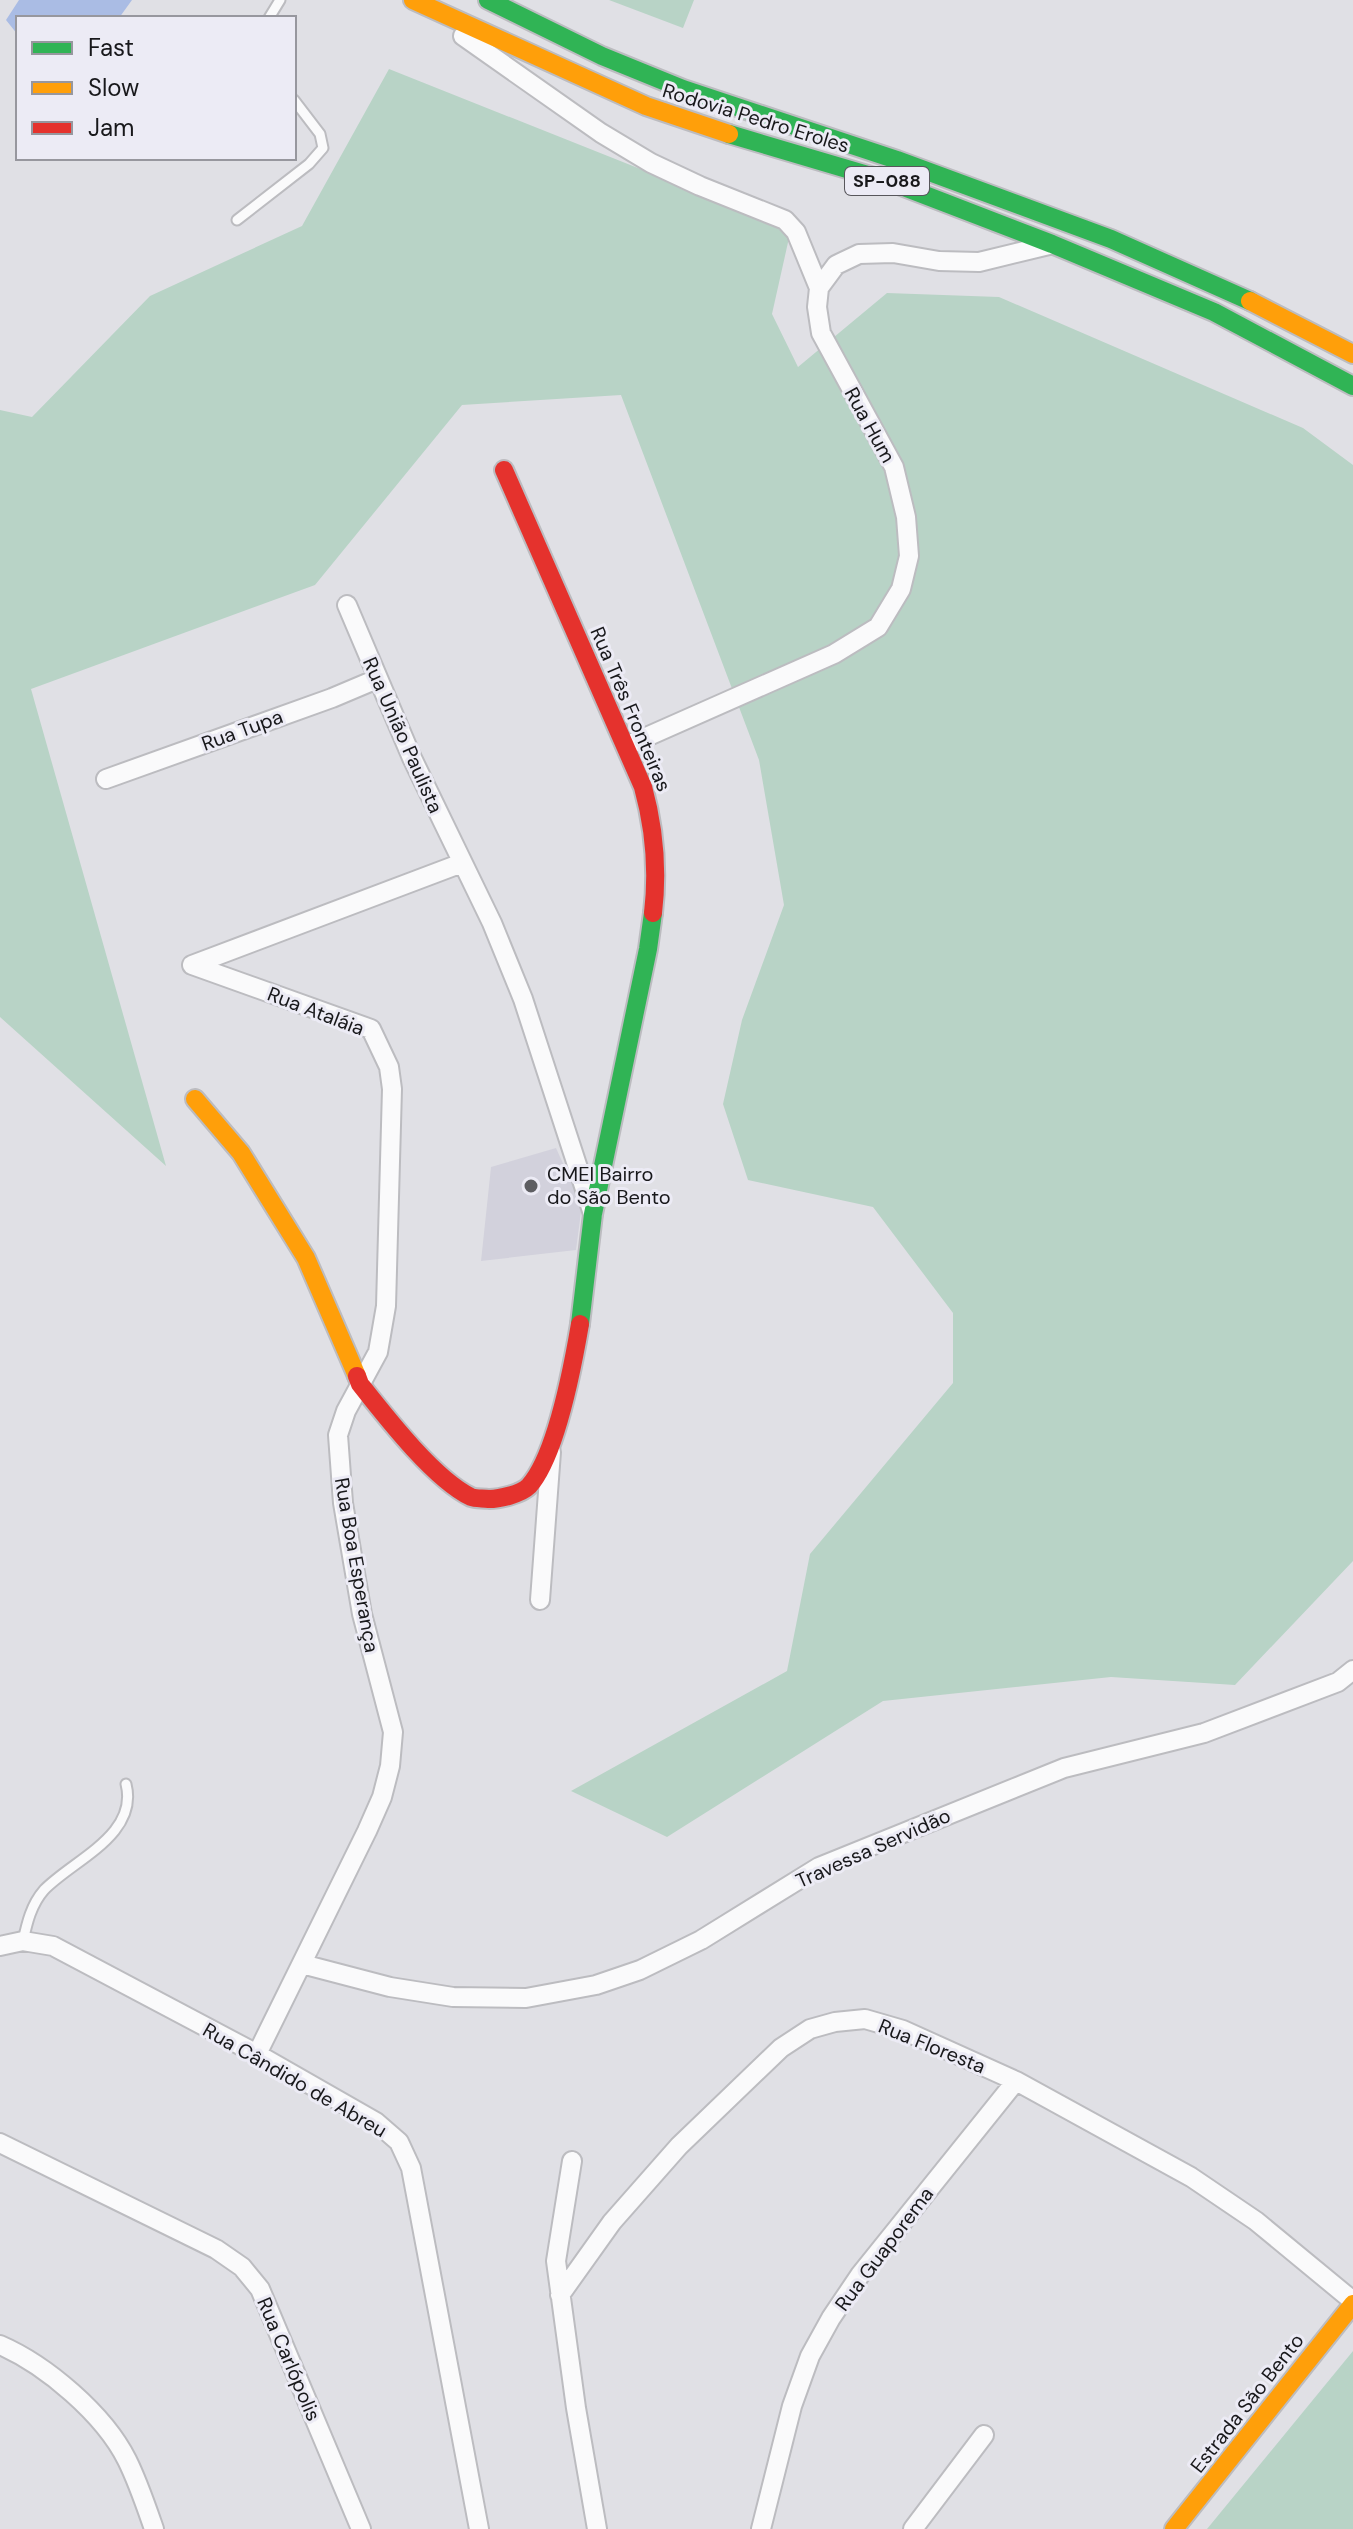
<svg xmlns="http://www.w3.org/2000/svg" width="1353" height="2529" viewBox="0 0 1353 2529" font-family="'DM Sans',sans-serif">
	<rect width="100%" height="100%" fill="#e0e0e5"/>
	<path fill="#d2d1dc" d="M556 1148 582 1205 576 1250 481 1261 491 1167Z"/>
	<path fill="#b8d3c6" d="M609 0H694L683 28Z
		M389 69 791 229 772 314 798 367 887 293 999 297 1303 428 1353 465V1561L1235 1685 1111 1677 883 1701 667 1837 571 1791 787 1671 810 1554 953 1383V1313L873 1207 748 1180 723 1104 742 1020 784 905 759 760 621 395 462 405 315 585 31 689 166 1166 0 1017V410L32 417 150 296 302 226Z
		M1353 2351V2529H1207Z"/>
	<path fill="#aabce4" d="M19 0H132L119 18H18V35L6 20Z"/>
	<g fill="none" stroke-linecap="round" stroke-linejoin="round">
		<defs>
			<path id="lane" d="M269 18 280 0
				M237 220 309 164 323 148 320 134 294 100
				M23 1941C27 1923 31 1905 44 1890 73 1860 139 1835 126 1784"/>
			<path id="street" d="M463 36 601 133 651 163 700 186 785 220 796 232 819 288
				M347 605 412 758 492 923 523 999 593 1214
				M626 746 834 654 878 627 901 589 909 556 906 517 894 467 821 333 817 307 819 288 836 265 859 254 893 253 939 261 979 262 1049 245
				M106 779 332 698 377 679
				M540 1600 551 1452
				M0 1946 23 1941 53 1946 257 2054 376 2122 399 2142 411 2168 479 2529
				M302 1964 390 1987 453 1997 526 1998 596 1985 640 1970 701 1940 819 1867 1064 1768 1204 1733 1338 1682 1353 1670
				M257 2054 367 1831 382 1797 390 1766 393 1732 362 1614 343 1503 338 1435 346 1411 378 1352 386 1306 392 1089 389 1067 371 1029 192 965 462 863
				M0 2143 216 2249 242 2267 260 2289 361 2529
				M572 2161 556 2261 576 2408 597 2529
				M560 2295 612 2222 679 2146 781 2048 810 2029 835 2022 865 2019 903 2030 1016 2081 1191 2177 1256 2221 1353 2301
				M0 2345C46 2365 104 2414 127 2460 138 2482 146 2506 154 2529
				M761 2529 792 2406 810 2356 831 2318 860 2275 1016 2081
				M913 2529 984 2435"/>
			<path id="fast" d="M488 0 602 56 683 89 897 160 1111 239 1250 301
				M729 134 891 182 1052 244 1214 312 1353 386
				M580 1324 593 1214 648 949 653 913"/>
			<path id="slow" d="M413 0 646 106 729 134
				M1250 301 1353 354
				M195 1099 241 1153 306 1258 357 1376
				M1174 2529 1353 2304"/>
			<path id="jam" d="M504 470 643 787C654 827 658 871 653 913
				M357 1376 360 1384C386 1417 434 1479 471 1497 476 1499 483 1498 489 1499 500 1499 521 1494 529 1486 556 1456 573 1365 580 1324"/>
		</defs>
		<use href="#lane" stroke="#bcbcc0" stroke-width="13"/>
		<use href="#street" stroke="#bcbcc0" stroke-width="22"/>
		<use href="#fast" stroke="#bcbcc0" stroke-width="22"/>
		<use href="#slow" stroke="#bcbcc0" stroke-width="22"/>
		<use href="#jam" stroke="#bcbcc0" stroke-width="22"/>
		<use href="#lane" stroke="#fafafb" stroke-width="9"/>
		<use href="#street" stroke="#fafafb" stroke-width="18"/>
		<use href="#fast" stroke="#30b455" stroke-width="18"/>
		<use href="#slow" stroke="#ff9f0a" stroke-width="18"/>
		<use href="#jam" stroke="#e5322d" stroke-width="18"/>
	</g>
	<circle fill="#5e5e62" stroke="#ecebf5" stroke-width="3" cx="531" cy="1186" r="8"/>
	<g text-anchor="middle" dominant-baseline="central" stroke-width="6" stroke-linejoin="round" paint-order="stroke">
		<rect fill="#ecebf5" stroke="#58575c" stroke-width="2" x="845" y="167" width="84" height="28" rx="6"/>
		<g font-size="18" font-weight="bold" fill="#18181b">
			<text x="887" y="181">SP-088</text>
		</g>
		<g font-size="20" fill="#18181b" stroke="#ecebf5">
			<text transform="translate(756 118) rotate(17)">Rodovia Pedro Eroles</text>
			<text transform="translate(870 425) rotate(61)">Rua Hum</text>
			<text transform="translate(631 709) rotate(67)">Rua Três Fronteiras</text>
			<text transform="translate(242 730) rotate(-20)">Rua Tupa</text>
			<text transform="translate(403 735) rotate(66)">Rua União Paulista</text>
			<text transform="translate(316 1011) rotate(21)">Rua Ataláia</text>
			<text transform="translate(357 1565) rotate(80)">Rua Boa Esperança</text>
			<text transform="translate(873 1848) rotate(-24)">Travessa Servidão</text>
			<text transform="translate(932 2046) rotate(22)">Rua Floresta</text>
			<text transform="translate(295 2080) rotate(30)">Rua Cândido de Abreu</text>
			<text transform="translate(884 2249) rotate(-53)">Rua Guaporema</text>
			<text transform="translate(289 2359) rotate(67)">Rua Carlópolis</text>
			<text transform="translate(1247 2403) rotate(-52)">Estrada São Bento</text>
		</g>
		<g font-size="20" fill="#18181b" stroke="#ecebf5" text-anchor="start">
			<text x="547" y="1174">CMEI Bairro<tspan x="547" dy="23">do São Bento</tspan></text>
		</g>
	</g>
	<rect x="16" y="16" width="280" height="144" fill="#ecebf5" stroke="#97979e" stroke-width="2"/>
	<rect x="32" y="42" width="40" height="12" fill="#30b455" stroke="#97979e" stroke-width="2"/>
	<text x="88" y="56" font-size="24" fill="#18181b">Fast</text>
	<rect x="32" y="82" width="40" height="12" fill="#ff9f0a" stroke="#97979e" stroke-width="2"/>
	<text x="88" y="96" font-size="24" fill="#18181b">Slow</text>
	<rect x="32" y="122" width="40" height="12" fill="#e5322d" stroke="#97979e" stroke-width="2"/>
	<text x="88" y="136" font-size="24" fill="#18181b">Jam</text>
</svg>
